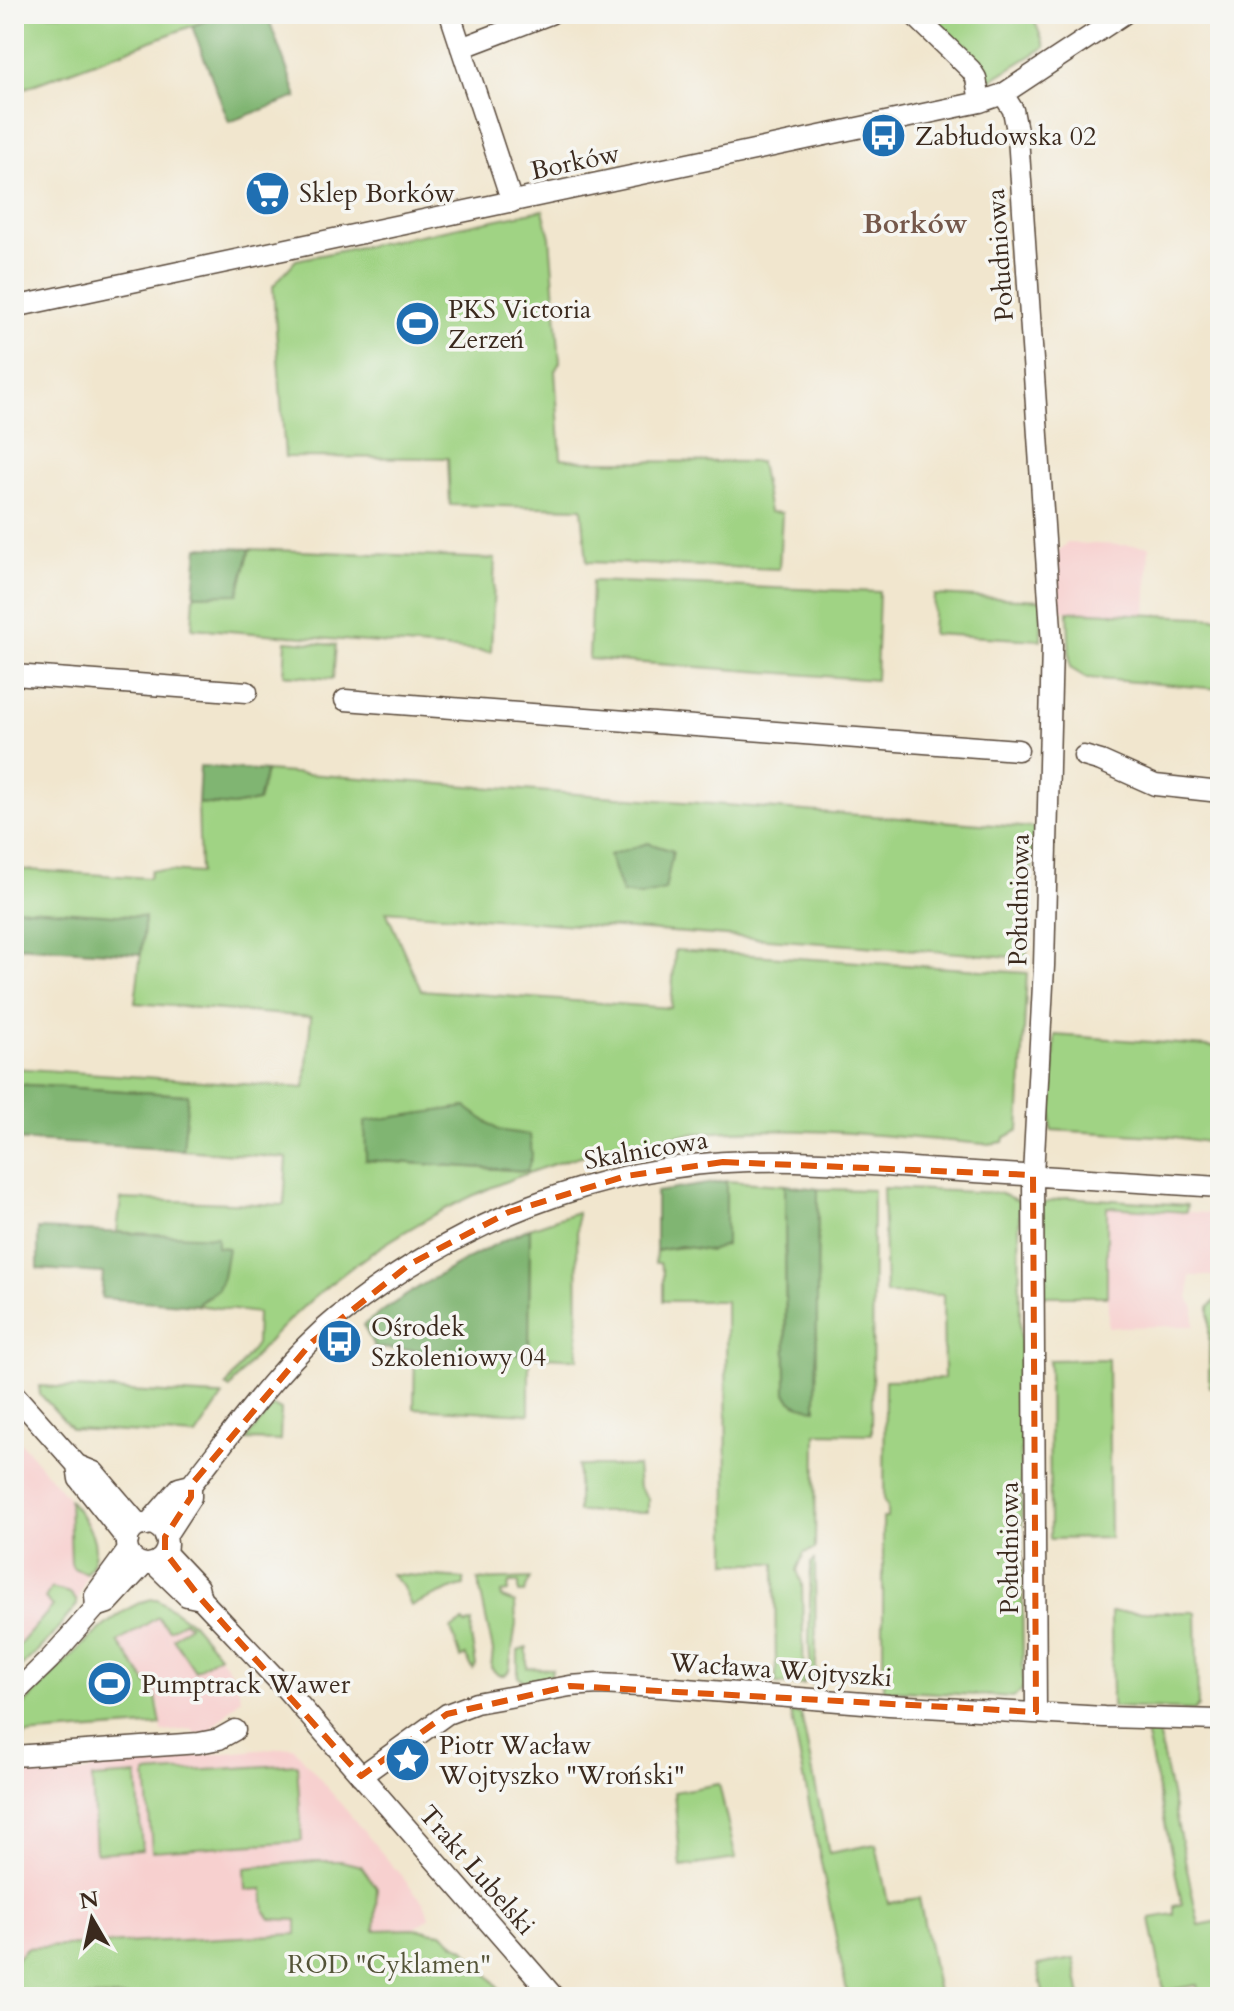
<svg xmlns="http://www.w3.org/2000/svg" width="1234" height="2011" viewBox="0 0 1234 2011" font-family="Cardo,serif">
	<rect width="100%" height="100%" fill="#f6f6f2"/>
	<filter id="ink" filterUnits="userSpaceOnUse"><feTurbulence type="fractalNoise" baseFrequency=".0125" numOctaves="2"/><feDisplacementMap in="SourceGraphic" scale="16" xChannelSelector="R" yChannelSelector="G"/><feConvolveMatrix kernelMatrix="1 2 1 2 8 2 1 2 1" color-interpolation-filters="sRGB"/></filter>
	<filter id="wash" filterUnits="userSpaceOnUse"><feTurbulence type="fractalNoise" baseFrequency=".006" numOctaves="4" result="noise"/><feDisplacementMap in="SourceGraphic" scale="32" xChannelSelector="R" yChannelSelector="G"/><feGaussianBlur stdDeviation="1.8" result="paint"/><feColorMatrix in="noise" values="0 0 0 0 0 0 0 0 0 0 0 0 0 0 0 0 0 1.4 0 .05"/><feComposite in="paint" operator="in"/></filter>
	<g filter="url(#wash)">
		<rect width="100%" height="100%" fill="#f1e6ce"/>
		<path fill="#f7d0cf" d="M1067 543 1149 546 1146 615 1058 610 1055 553Z
			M1107 1206 1220 1214V1301H1215L1214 1276H1190L1189 1300 1194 1307V1326L1108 1327Z
			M14 1434 89 1523 95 1550 75 1609 14 1674Z
			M171 1608 214 1648 235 1678 241 1698 209 1732 195 1734 193 1729 162 1732 160 1704 127 1653 115 1639Z
			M293 1747 424 1903 430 1917 413 1929 26 1948 14 1962V1772L24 1770 23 1765 62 1761 71 1768 73 1774 88 1772 93 1765Z"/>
		<path fill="#a0d384" stroke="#6e7e51" stroke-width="2" fill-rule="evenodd" d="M14 14H224L14 92Z
			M927 14H1032L1045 47 991 80Z
			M543 210 550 237 560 362 555 371 561 458 585 461 760 462 769 512 782 513 779 569 587 562 582 508 450 505 448 458 285 457 273 286 296 260Z
			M250 549 495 559 491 652 192 628 194 595 238 593Z
			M592 581 879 592 876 680 589 659Z
			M934 595 1042 600 1041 640 932 634Z
			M1068 611 1220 618V689L1087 678 1070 668Z
			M286 641 336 645 333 679 284 675Z
			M266 771 1035 828 1026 958 386 911 421 990 671 1008 675 950 1027 973 1019 1130 1004 1138 1003 1142 987 1144C903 1138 817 1127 733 1131 548 1138 340 1236 230 1388L226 1386 256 1344 257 1313 196 1305 210 1296 217 1238 117 1232 121 1199 284 1205 287 1158 183 1150 187 1095 14 1084V1068L305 1088 311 1017 135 1003 145 918 14 908V869L149 878 151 870 200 873 198 803 233 806 258 801ZM465 1107 498 1130 527 1171 366 1160 416 1115Z
			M1055 1035 1220 1047V1144L1174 1137 1051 1130Z
			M726 1181 785 1185 786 1393 816 1408 818 1189 873 1190 872 1434 816 1433 815 1549 804 1553 797 1570 802 1584 804 1685 776 1684 775 1563H727L726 1301H663V1273L660 1263H655L656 1251C679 1245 702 1248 726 1245Z
			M883 1188 999 1193 1019 1201 1023 1686 1021 1691 1014 1697 883 1690V1518H887V1506L884 1501 885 1380 944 1379 943 1295 886 1294Z
			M1067 1197 1187 1205 1186 1212 1107 1207V1296H1041V1204Z
			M577 1212 578 1359 529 1356V1414L414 1408 415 1349 529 1355 530 1228Z
			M1215 1301H1220V1386L1209 1387V1307Z
			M1108 1359 1110 1538 1050 1539 1049 1360Z
			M39 1386 218 1396H223L196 1436 72 1429 40 1394Z
			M273 1406 281 1410 280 1441 246 1440Z
			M578 1466H637L639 1487 648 1498V1512H578Z
			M69 1500C87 1521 107 1547 86 1573L73 1568 71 1563Z
			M815 1560 816 1685H812L809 1643 811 1563Z
			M391 1574 464 1579V1586L451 1589 411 1606 402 1585Z
			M530 1578 524 1593H519V1583H509L508 1592 501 1593 502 1598 515 1603 516 1624 509 1671 505 1675H498L491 1668 493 1651 478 1580Z
			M51 1588 70 1593 76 1600 77 1605 50 1638 14 1674V1651L53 1606 45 1598Z
			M157 1599 192 1623 219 1655 195 1671 173 1638 189 1625 184 1621 169 1630 158 1617 118 1642 156 1696 161 1725 24 1735V1742L14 1743V1716C42 1687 119 1597 157 1599Z
			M1111 1612H1196L1198 1706 1194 1710 1112 1707Z
			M463 1622 465 1625 472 1622 471 1637 476 1665 473 1669 465 1655 461 1658 451 1629Z
			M527 1648V1668L552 1669 551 1676 524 1681 518 1677V1651Z
			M791 1713 801 1714 829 1853 876 1844 888 1903 919 1898 939 1997H848Z
			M1146 1732 1158 1733 1199 1925 1220 1921V1997H1199L1197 1985 1164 1991 1150 1918 1174 1914V1906L1182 1904Z
			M297 1764 302 1841 152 1851 146 1774Z
			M137 1775 142 1850 96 1853 92 1778Z
			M719 1784 736 1859 681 1867 674 1792Z
			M314 1861H341L361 1866 377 1888 375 1930 413 1929 442 1933 453 1943 465 1949 507 1997H14V1962L26 1948 297 1934V1920L270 1919 265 1912 263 1889 246 1890 245 1868Z
			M1074 1959 1081 1997H1044L1037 1965Z"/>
		<path fill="#80b572" stroke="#5e7048" stroke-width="2" d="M224 14H267L297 97 229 122 192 26Z
			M198 547 250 549 238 594 194 595Z
			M200 766 266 771 258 801 233 806 198 803Z
			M648 843 673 851 665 890 641 896 622 893 609 855Z
			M14 908 145 917 141 954 14 946Z
			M14 1084 188 1095 183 1150 14 1140Z
			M466 1107 498 1130 530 1135 532 1156 527 1171 366 1160 365 1121Z
			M726 1181V1245L710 1251 681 1246 656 1251V1192Z
			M785 1185 818 1189 816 1409C802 1407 792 1406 786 1393Z
			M530 1228 529 1355 375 1348 363 1325C416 1286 470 1255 530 1228Z
			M38 1229 217 1237V1247L228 1248 223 1277 218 1289 196 1305 101 1298 103 1273 38 1269Z"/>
	</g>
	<g filter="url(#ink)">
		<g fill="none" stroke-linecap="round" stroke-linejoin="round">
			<defs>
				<path id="minor" d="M450 14 512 202
					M913 14 971 70 976 78 980 102
					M461 48 550 14
					M1003 94 1013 110 1018 136 1052 645 1044 966 1033 1175 1036 1712
					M14 307 980 102 1003 94 1124 14
					M14 675 247 692
					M345 700 1018 750
					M1084 756 1101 761 1155 785 1220 792
					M14 1394 77 1465 94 1472 140 1526
					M77 1465 79 1479 128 1541
					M127 1544a20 20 0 1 1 40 0a20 20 0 1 1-40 0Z
					M147 1525 179 1488 191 1485C237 1427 280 1364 338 1317 456 1223 597 1165 749 1161 813 1159 878 1166 942 1170 1035 1176 1127 1181 1220 1187
					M165 1537 191 1497V1485
					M165 1552 198 1587 201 1599 284 1687 554 1997
					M153 1563 187 1596 201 1599
					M96 1607 95 1595 128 1550
					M14 1694 50 1659 96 1607 108 1603 144 1564
					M14 1756 199 1743 219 1739 235 1730
					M361 1776 447 1714 476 1703 570 1686 598 1684 661 1687 889 1705 1104 1717 1220 1720"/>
			</defs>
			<use href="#minor" stroke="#564638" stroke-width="23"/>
			<use href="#minor" stroke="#fff" stroke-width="20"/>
		</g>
	</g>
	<path fill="none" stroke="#df570d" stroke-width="6" stroke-dasharray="16 10" stroke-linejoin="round" d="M723 1162 1033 1175 1036 1712 570 1686 447 1714 361 1776 201 1599 165 1552V1537L191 1497V1485L312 1342 410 1264 509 1212 626 1176Z"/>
	<defs>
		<symbol id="bus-disc" viewBox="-11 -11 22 22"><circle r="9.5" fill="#1f6fb2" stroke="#f6f6f2"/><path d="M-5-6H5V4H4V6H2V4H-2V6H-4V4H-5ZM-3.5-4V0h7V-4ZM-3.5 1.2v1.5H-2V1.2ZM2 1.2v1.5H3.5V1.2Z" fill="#fff"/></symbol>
		<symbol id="supermarket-disc" viewBox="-11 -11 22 22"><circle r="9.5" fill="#1f6fb2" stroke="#f6f6f2"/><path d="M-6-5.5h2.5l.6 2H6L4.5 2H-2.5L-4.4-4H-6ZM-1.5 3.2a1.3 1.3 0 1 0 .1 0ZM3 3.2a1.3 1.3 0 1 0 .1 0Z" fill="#fff"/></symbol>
		<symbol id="stadium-disc" viewBox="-11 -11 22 22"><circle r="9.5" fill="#1f6fb2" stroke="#f6f6f2"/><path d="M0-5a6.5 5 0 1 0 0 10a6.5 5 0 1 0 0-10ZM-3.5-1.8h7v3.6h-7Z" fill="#fff"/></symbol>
		<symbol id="sight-disc" viewBox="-11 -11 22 22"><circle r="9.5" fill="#1f6fb2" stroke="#f6f6f2"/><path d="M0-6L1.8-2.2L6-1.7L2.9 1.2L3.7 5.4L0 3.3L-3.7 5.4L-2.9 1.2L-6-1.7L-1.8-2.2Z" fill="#fff"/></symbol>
	</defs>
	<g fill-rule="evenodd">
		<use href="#bus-disc" x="858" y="110" width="51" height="51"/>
		<use href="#supermarket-disc" x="242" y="168" width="51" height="51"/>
		<use href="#stadium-disc" x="392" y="298" width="51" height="51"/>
		<use href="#bus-disc" x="314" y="1316" width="51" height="51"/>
		<use href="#stadium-disc" x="84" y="1658" width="51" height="51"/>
		<use href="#sight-disc" x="382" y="1734" width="51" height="51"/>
	</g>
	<g text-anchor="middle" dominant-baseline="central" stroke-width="7" stroke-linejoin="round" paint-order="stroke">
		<g font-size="26" fill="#3b2a1e" stroke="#f6f6f2" text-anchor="start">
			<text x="915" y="136">Zabłudowska 02</text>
			<text x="299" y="193">Sklep Borków</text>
			<text x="448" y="309">PKS Victoria<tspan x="448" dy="30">Zerzeń</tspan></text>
			<text x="371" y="1327">Ośrodek<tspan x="371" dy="30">Szkoleniowy 04</tspan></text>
			<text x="141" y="1684">Pumptrack Wawer</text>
			<text x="439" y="1745">Piotr Wacław<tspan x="439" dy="30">Wojtyszko "Wroński"</tspan></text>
		</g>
		<g font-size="26" fill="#3b2a1e" stroke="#f6f6f2">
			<text transform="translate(575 162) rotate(-12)">Borków</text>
			<text transform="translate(1000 255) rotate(-94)">Południowa</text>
			<text transform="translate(1019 900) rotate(-89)">Południowa</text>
			<text transform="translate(646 1150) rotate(-10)">Skalnicowa</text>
			<text transform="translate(1009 1548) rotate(-90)">Południowa</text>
			<text transform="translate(781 1670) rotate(4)">Wacława Wojtyszki</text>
			<text transform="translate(477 1870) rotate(49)">Trakt Lubelski</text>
		</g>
		<g font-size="26" fill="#545438" stroke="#f6f6f2">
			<text x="389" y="1964">ROD "Cyklamen"</text>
		</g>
		<g font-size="28" font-weight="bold" fill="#75584b" stroke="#f6f6f2">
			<text x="915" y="224">Borków</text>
		</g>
	</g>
	<rect width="1234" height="2011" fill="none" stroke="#f6f6f2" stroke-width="48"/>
	<g transform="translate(92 1919) rotate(351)" stroke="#f6f6f2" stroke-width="6" paint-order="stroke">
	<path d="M0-6L14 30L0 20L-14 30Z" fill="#3b2a1e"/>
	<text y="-12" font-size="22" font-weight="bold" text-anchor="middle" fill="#3b2a1e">N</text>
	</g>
</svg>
